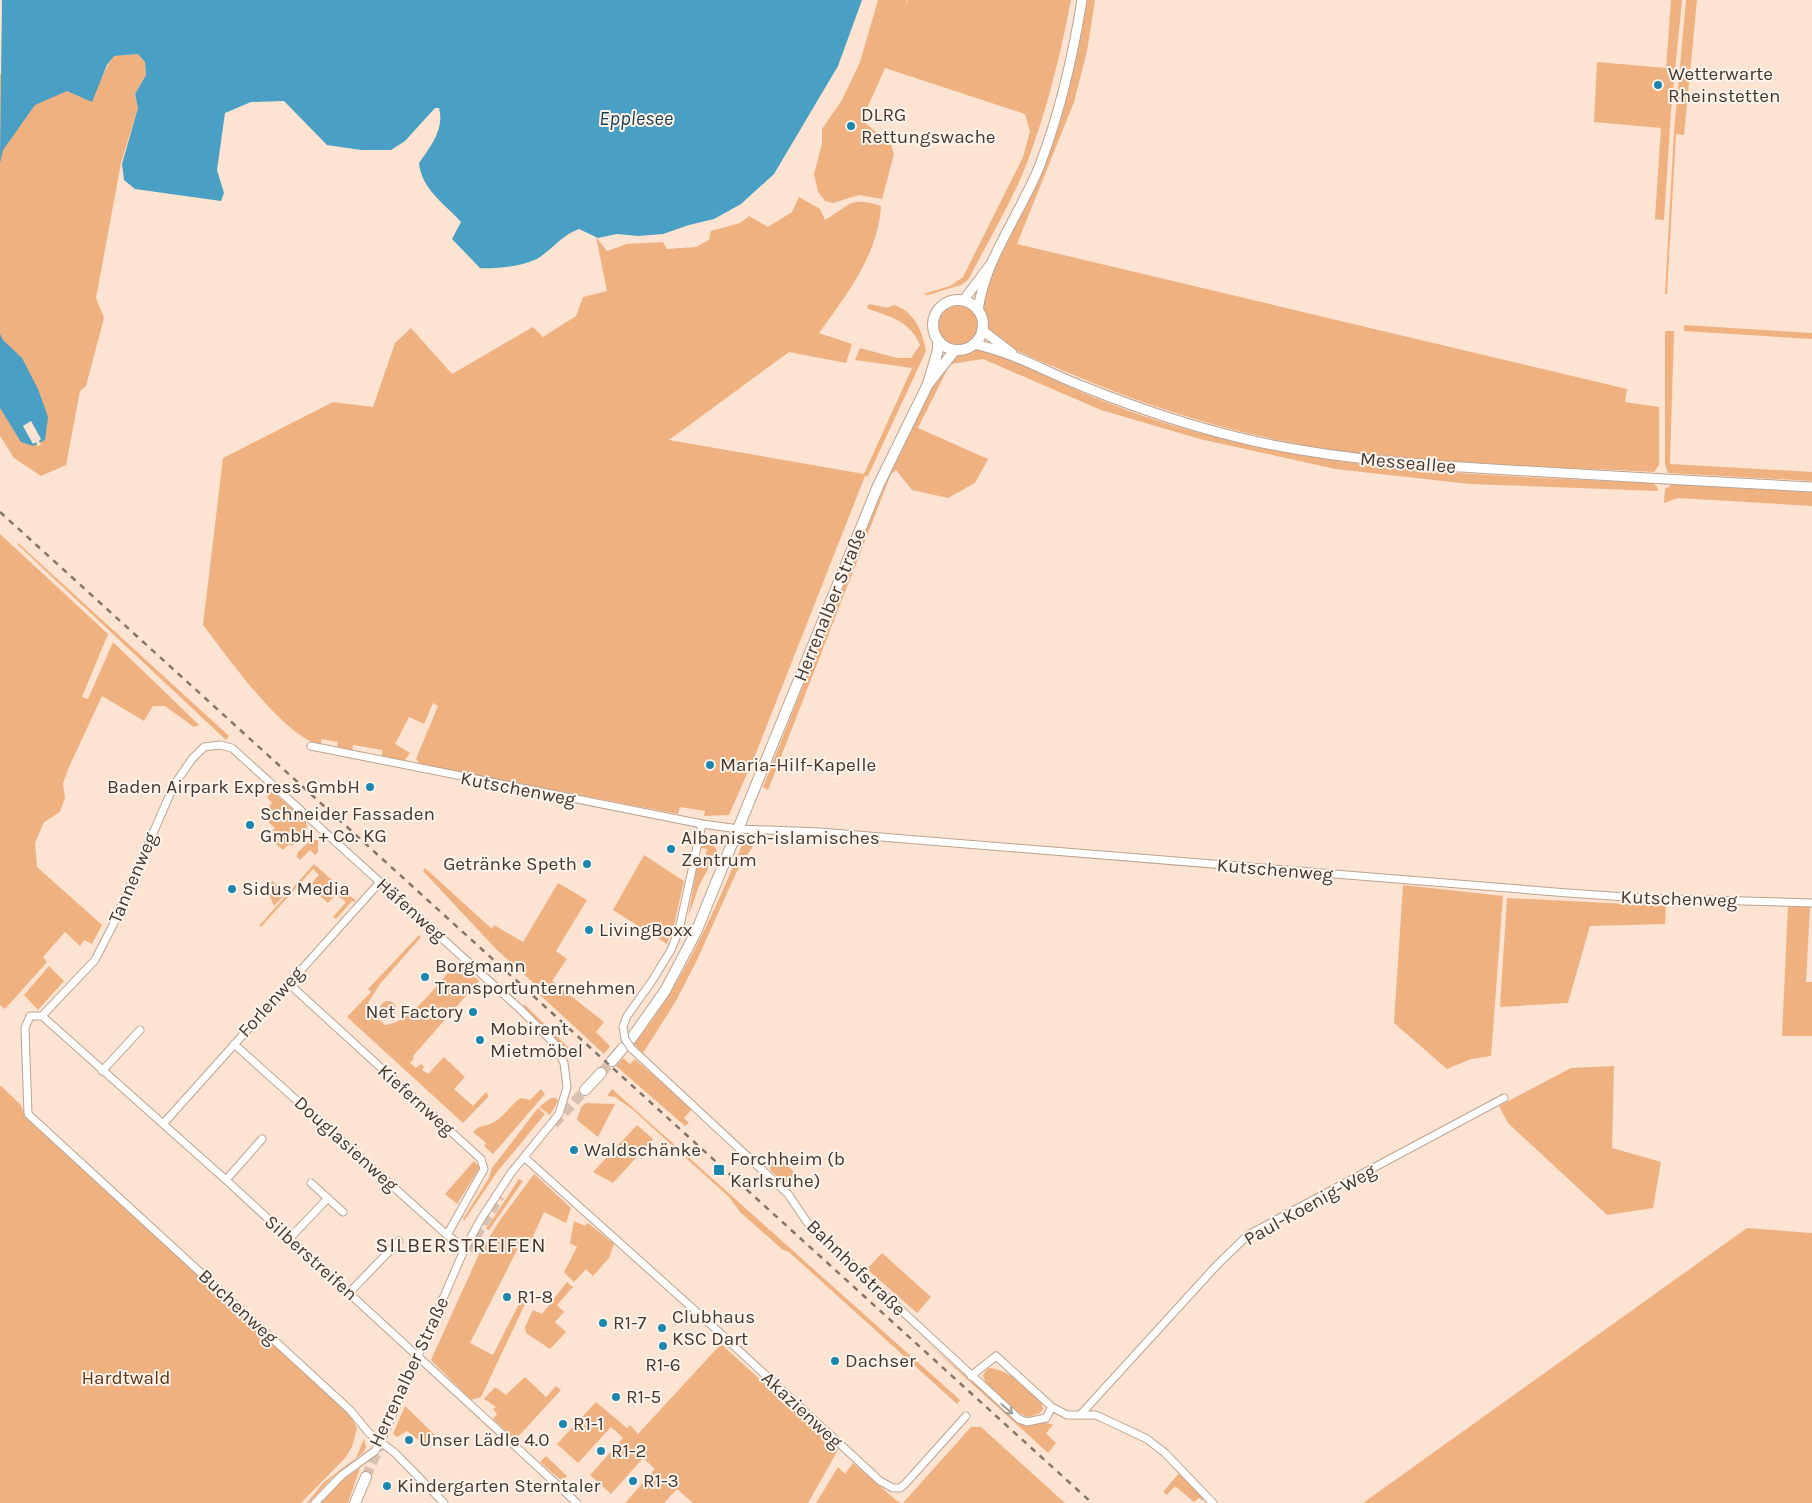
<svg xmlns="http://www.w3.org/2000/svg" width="1812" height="1503" viewBox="0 0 1812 1503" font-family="Karla,sans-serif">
	<rect width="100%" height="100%" fill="#fde3d1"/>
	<path fill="#f0b181" d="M878 0H907L906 5 908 0H1071C1060 57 1046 114 1025 168 1009 207 987 243 968 280L961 285 928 295 923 294 950 286 963 277 1023 157 1030 131 1025 114 885 68 862 120 891 145 894 154 882 199 859 195 833 203 825 201 818 192 814 174 822 144V129L842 100 860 62Z
		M1086 0H1095L1087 51 1074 102 1017 244 1627 389 1625 402 1659 407V465L1654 472C1527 465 1397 465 1273 439 1201 424 1132 400 1064 371 1046 363 1003 348 990 333 983 325 981 305 983 294L1049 150Z
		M1671 0H1682L1671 111 1664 220 1655 219 1661 128 1594 122 1597 62 1666 68Z
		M1686 0H1697L1684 135 1676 134 1667 294H1665L1674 132Z
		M138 54 145 62 146 75 135 94 138 108 121 163 96 298 104 318 86 386 80 391 66 465 41 476 14 458 0 436V74L100 81 113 56Z
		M799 197 820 209 825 220C851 205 849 196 881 206 878 255 847 294 819 333L852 344 846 363 789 352 669 440 864 474 912 368 855 360 860 348 897 358H911L920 345C910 321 891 317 868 309L867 306 870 304 887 308 894 305C914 311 923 332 926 351L868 476H865L756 753 729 815 704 816 705 811 680 807 678 814 421 765 416 759 438 706 433 703 424 724 409 717 395 744 410 753 404 761 382 757V750L353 745 352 751 337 748 338 742 322 739 320 745C282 735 227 656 203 625L223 458 333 402 373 407 395 343 411 328 452 374 533 327 543 337 576 316 583 297 607 291 596 237 607 251 627 244 663 242 667 249 696 247 709 240 711 231 740 223 749 216 768 227 792 212Z
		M938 326a20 20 0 1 1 40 0a20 20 0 1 1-40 0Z
		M1684 325 1812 333V339L1684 331Z
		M1665 331H1674L1670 464 1812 472V481L1668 473 1665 464Z
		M977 349C1010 357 1041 374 1072 388 1108 404 1147 418 1185 429 1225 439 1266 450 1307 456 1421 475 1538 477 1653 483L1657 487 1658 491 1470 484 1335 469 1200 439 1101 410 983 359 950 364 918 428 988 459 975 483 948 498 912 490 896 470 891 474 768 790 763 787 856 552 897 458 943 367 953 356Z
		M1673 484 1812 492V506L1678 498 1664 503 1665 489Z
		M0 534 108 634 82 697 88 699 113 642 199 725 194 727 165 706H153L144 721 102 696 69 767 63 783 65 798 60 812 44 822 35 843 37 867 102 925 92 944 84 940 80 946 65 932 43 957 47 962 5 1009 0 1005Z
		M18 543 229 736 226 740 17 544Z
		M272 791 306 821 307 828 292 846 289 844 283 850 267 836 275 828 261 816 272 803 267 797Z
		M746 835 755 836 753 846 736 873 697 960 676 1001 643 1053 634 1044C683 984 717 907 746 835Z
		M311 840H318V852L315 855 310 850 300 860 297 857 298 852Z
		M702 844 714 846 717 851 699 886 688 917 697 866 703 868 707 849 701 848Z
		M644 855 684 881 674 925 667 944 613 910Z
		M314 864 357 902 352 901 336 919 333 917 346 902 336 894 328 903 309 886 319 875 313 869 261 927 259 926Z
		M425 868 492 929 494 925 523 942 558 883 587 900 556 951 567 959 552 981 604 1022 596 1032 610 1046 604 1054 538 993V987L496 949 423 871Z
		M272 881 286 893 274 906 268 892Z
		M1403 885 1503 896 1491 1056 1471 1059 1447 1069 1394 1023Z
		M1507 898 1666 906 1665 924 1590 926 1568 1003 1500 1007Z
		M1788 905 1810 907 1806 982H1812V1036H1782Z
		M419 935 421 937 380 984 368 1003 377 1018 385 1025C411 1023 440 981 458 961L479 981 413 1056 414 1058 410 1063 416 1068 421 1064 424 1067 422 1070 428 1074 444 1057 465 1077 454 1089 473 1106 486 1092 489 1096 463 1123 347 1017 371 992 368 989Z
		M49 966 64 981 38 1010 24 995Z
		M380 1009a8 8 0 1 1 16 0a8 8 0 1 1-16 0Z
		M524 1004 575 1054 566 1057 555 1038 523 1006Z
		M623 1058 630 1064 635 1059 692 1109 684 1118 689 1123 685 1126 616 1066Z
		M1614 1066 1612 1148 1661 1162 1653 1208 1607 1215 1508 1123 1499 1106 1571 1068Z
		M0 1085 20 1104 28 1120 348 1412 357 1428 352 1447 345 1458 301 1503H0Z
		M541 1089 545 1094 493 1154 484 1146 486 1143 473 1132C480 1124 486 1127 494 1122 505 1116 511 1104 521 1098L530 1100Z
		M612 1089 960 1400 957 1404 789 1252 783 1250 740 1212 729 1197 632 1109 615 1097 607 1096Z
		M551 1098H556L558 1101 550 1115 539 1107Z
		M586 1103 615 1104 598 1137 577 1120 581 1107Z
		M538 1108 545 1114 497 1172 464 1221 463 1219 489 1178 492 1168Z
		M637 1125 653 1139 613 1183 593 1172Z
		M780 1158 794 1172 793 1179 784 1183 770 1170 772 1161Z
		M474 1161 480 1167 457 1204 445 1194Z
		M534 1174 571 1208 566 1223 544 1212 530 1243 522 1240 470 1343 493 1355 522 1298 525 1304 481 1397 471 1400 431 1360 479 1254 500 1220Z
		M519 1179 523 1181 489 1230 486 1229Z
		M574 1221 585 1226 588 1223 614 1244 609 1258 593 1276 586 1269 574 1282 564 1272 577 1247 570 1243Z
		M1747 1228 1812 1233V1503H1363Z
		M882 1253 931 1297 917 1313 867 1269Z
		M567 1282 573 1287 557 1305 564 1312 555 1322 566 1332 550 1349 526 1333 525 1327 533 1310 542 1314Z
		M924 1340 1013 1417 1048 1423 1053 1425 1046 1433 1056 1443 1048 1453 1103 1503Z
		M721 1344 838 1450 808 1503H693L677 1489 664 1503H625L655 1469 643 1458 611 1494 590 1475 623 1438 611 1427 578 1463 557 1444 596 1402 627 1428 630 1425 638 1434Z
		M988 1368C1005 1368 1042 1392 1043 1409L1040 1413 1029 1417C1017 1415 984 1387 983 1375Z
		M525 1377 546 1397 556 1386 561 1390 515 1440 493 1419 497 1414 493 1409 496 1407 484 1399 495 1387 506 1395Z
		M405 1406 436 1436 426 1446 407 1431 397 1437 393 1434Z
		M971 1427H981L1065 1503H903Z
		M364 1439 366 1447 363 1453 332 1478 309 1503H307L323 1483 356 1458Z
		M546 1456 567 1476 562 1481 540 1462Z
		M853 1463 896 1500 901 1503H816L838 1467 845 1474Z
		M360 1468 348 1503H320L340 1482Z
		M1181 1471 1205 1498 1202 1500 1199 1498 1194 1502 1175 1486 1167 1495 1163 1492Z"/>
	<path fill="#4a9fc4" d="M2 0H862L838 66 774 174 741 204 714 219 689 225 663 234 638 236 617 234 598 238 579 229C563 235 557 244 544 254 531 266 497 269 480 268L452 239 461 222C444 203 422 190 419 163 430 147 445 129 439 108H435L405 141 391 150H361L327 145 284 101 251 102 225 113 217 170 224 193 221 201 135 189 124 180 122 164 138 108 135 94 146 75 145 62 138 54 114 56 107 65 92 102 67 91 35 105 3 150 0 163Z
		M0 334 3 340 22 358 38 389 48 417 45 440 33 446 21 442 0 408Z"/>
	<path fill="#fde3d1" d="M31 421 41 439 39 441 41 445 38 446 36 442 33 444 23 426Z"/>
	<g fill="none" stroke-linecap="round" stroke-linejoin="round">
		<path stroke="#d8c1b1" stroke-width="10" stroke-dasharray="10 5" stroke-linecap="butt" d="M601 1073 612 1061
			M554 1124 585 1090
			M468 1250 500 1196
			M366 1477 381 1443"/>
		<defs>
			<path id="minor" d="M311 746 702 824 739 829 820 832 1568 893 1641 898 1812 903
				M288 983 481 1159 484 1169 447 1235
				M42 1016 95 960 113 925 174 785 192 759 204 747 220 745 232 748 520 1009 555 1044 564 1063 567 1087 559 1114 511 1173 481 1219 465 1248 381 1441 375 1451 342 1475 315 1503
				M42 1016 226 1180 577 1503
				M42 1016H30L25 1028 28 1114 350 1410 369 1433 395 1453 444 1503
				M623 1027 627 1016 652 981 671 950 679 930 702 824
				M234 1044 447 1235 465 1248
				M631 1048 788 1194 809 1225 1019 1419 1027 1422 1046 1418 1052 1407
				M102 1071 140 1030
				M163 1124 380 882
				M524 1157 719 1332 880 1481 893 1488H900L905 1484 966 1416
				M226 1180 262 1139
				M311 1183 343 1212
				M289 1239 328 1198
				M349 1293 399 1241
				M971 1376 996 1356 1052 1407 1067 1415H1096L1147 1439 1165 1453 1213 1503
				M1081 1414 1217 1265 1248 1235 1504 1098"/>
			<path id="tertiary" d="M963 301 990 265
				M978 311C984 260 1021 213 1040 165 1060 112 1073 56 1082 0
				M982 330 1012 353
				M973 344C1011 351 1046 372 1082 386 1139 409 1198 429 1258 442 1347 461 1437 466 1528 471 1623 477 1717 482 1812 487"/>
			<path id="secondary" d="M933 325a25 25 0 1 1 50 0a25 25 0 1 1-50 0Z
				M929 383 955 350
				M631 1039 665 991 696 932 878 486 928 384 938 350V341
				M612 1061 623 1048
				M585 1090 601 1073
				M355 1503 366 1477"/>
		</defs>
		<use href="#minor" stroke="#bba391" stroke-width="9"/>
		<use href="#tertiary" stroke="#bba391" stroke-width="11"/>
		<use href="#secondary" stroke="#bba391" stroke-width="12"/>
		<use href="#minor" stroke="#fff" stroke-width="7"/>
		<use href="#tertiary" stroke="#fff" stroke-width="9"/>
		<use href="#secondary" stroke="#fff" stroke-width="10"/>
		<path stroke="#847569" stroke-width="2.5" stroke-dasharray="6 6" stroke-linecap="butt" d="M0 512 1092 1503"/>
		<defs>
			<path id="minor-bridge" d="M623 1027 625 1039 631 1048"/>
		</defs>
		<use href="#minor-bridge" stroke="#bba391" stroke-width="9" stroke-linecap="butt"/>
		<use href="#minor-bridge" stroke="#fff" stroke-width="7"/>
	</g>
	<defs><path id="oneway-shaft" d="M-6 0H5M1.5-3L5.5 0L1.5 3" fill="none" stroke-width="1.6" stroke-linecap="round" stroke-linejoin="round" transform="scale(1.25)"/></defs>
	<use stroke="#a19c98" href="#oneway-shaft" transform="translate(1007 1409) rotate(41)"/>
	<g fill="#1b86ae" stroke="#fef4ec" stroke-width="2">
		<circle cx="1658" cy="85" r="5"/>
		<circle cx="851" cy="126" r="5"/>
		<circle cx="710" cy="765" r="5"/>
		<circle cx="370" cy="787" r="5"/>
		<circle cx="250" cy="825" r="5"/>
		<circle cx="671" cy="849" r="5"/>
		<circle cx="587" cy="864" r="5"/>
		<circle cx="232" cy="889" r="5"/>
		<circle cx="589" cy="930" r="5"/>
		<circle cx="425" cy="977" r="5"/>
		<circle cx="473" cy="1012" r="5"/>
		<circle cx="480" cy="1040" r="5"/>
		<circle cx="574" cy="1150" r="5"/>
		<rect x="713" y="1164" width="12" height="12" rx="2.5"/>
		<circle cx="507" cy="1297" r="5"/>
		<circle cx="603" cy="1323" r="5"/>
		<circle cx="662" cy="1328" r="5"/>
		<circle cx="663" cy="1346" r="5"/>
		<circle cx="835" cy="1361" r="5"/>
		<circle cx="616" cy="1397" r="5"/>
		<circle cx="563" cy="1424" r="5"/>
		<circle cx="409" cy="1440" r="5"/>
		<circle cx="601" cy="1451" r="5"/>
		<circle cx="633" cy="1481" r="5"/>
		<circle cx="387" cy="1486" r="5"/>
	</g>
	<g text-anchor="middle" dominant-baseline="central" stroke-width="4" stroke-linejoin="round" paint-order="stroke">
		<g font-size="19" fill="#433931" stroke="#fef4ec" text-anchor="start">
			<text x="1668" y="74">Wetterwarte<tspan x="1668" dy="22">Rheinstetten</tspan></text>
			<text x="861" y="115">DLRG<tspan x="861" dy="22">Rettungswache</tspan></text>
			<text x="720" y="765">Maria-Hilf-Kapelle</text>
			<text x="360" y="787" text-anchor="end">Baden Airpark Express GmbH</text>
			<text x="260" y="814">Schneider Fassaden<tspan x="260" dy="22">GmbH + Co. KG</tspan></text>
			<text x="681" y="838">Albanisch-islamisches<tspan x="681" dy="22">Zentrum</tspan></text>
			<text x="577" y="864" text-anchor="end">Getränke Speth</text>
			<text x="242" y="889">Sidus Media</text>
			<text x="599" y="930">LivingBoxx</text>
			<text x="435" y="966">Borgmann<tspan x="435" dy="22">Transportunternehmen</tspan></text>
			<text x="463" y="1012" text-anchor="end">Net Factory</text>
			<text x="490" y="1029">Mobirent<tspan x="490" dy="22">Mietmöbel</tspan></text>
			<text x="584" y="1150">Waldschänke</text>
			<text x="730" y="1159">Forchheim (b<tspan x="730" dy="22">Karlsruhe)</tspan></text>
			<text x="517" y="1297">R1-8</text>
			<text x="672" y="1317">Clubhaus<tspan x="672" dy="22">KSC Dart</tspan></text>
			<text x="613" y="1323">R1-7</text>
			<text x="845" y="1361">Dachser</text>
			<text x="663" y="1365" text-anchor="middle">R1-6</text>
			<text x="626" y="1397">R1-5</text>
			<text x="573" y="1424">R1-1</text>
			<text x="419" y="1440">Unser Lädle 4.0</text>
			<text x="611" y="1451">R1-2</text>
			<text x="643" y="1481">R1-3</text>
			<text x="397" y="1486">Kindergarten Sterntaler</text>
		</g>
		<g font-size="19" fill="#433931" stroke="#fef4ec">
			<text transform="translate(1408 463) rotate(5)">Messeallee</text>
			<text transform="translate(830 605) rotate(-68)">Herrenalber Straße</text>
			<text transform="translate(518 789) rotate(11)">Kutschenweg</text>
			<text transform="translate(1275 870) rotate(5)">Kutschenweg</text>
			<text transform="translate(133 878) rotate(-67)">Tannenweg</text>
			<text transform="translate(1679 899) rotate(2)">Kutschenweg</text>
			<text transform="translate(411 910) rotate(42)">Häfenweg</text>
			<text transform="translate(271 1002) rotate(-48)">Forlenweg</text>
			<text transform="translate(416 1100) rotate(42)">Kiefernweg</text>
			<text transform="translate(346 1144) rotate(42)">Douglasienweg</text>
			<text transform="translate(1310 1205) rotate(-29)">Paul-Koenig-Weg</text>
			<text transform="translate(311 1258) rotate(42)">Silberstreifen</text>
			<text transform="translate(856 1268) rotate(44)">Bahnhofstraße</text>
			<text transform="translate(238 1307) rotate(43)">Buchenweg</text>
			<text transform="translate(409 1372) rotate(-65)">Herrenalber Straße</text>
			<text transform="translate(802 1410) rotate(43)">Akazienweg</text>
		</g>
		<g font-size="19" fill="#5e3510" stroke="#fef4ec">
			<text x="126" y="1378">Hardtwald</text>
		</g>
		<g font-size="20" font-style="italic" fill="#183e4e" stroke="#fef4ec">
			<text x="636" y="118">Epplesee</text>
		</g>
		<g font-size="21" letter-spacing="1" fill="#433931" stroke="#fef4ec">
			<text x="461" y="1245">SILBERSTREIFEN</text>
		</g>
	</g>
</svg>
